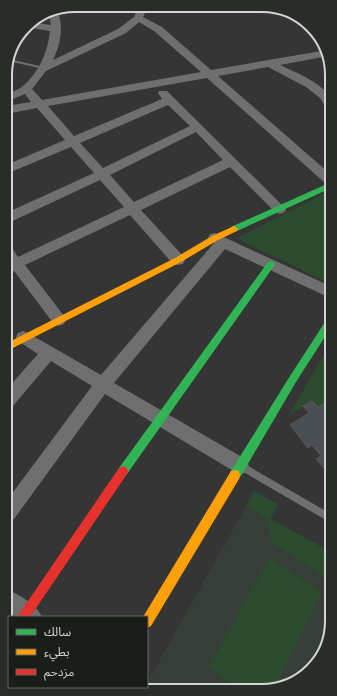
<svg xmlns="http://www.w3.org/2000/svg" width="337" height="696" viewBox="0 0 337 696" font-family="Karla,'Noto Sans Arabic',sans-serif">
	<rect width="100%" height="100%" fill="#343534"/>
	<path fill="#373e37" d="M246 506 265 517 272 543 332 582V626L317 664 285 687 144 689 147 687V683Z"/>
	<path fill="#2c4b2f" d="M329 191 330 281H325L241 241 239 237Z
		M330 344V399L318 407 312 401 289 415Z
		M254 491 278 504 271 519 331 552 332 582 272 543 265 517 246 506Z
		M269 558 322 592 275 688H237L209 667Z
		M331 618 332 626 317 664 305 673Z"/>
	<path fill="#4a4e55" stroke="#585959" d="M330 399 331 469 329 467 325 469 316 459 321 456 312 445 308 448 290 425 309 413 303 406 312 401 318 407Z"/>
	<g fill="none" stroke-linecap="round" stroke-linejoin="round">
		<path fill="#6e6f6e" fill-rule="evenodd" d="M9 59 44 67 46 68 44 69 8 61Z
			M243 463 331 514V523L240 470 239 467 240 464Z"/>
		<path fill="#6e6f6e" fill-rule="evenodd" d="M139 5H149L143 17 162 27 211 70 327 50 328 56 280 65C297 73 316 80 329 95V106H325L320 98 306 87 268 67 218 76 329 173V184L325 183 207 78 48 106 74 136 162 99 158 93 159 91H167L286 209 285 212 280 214 275 212 230 167 141 210 183 256 185 260 183 264 178 265 173 264 130 215 25 265 64 316 66 320 64 324 59 326 54 324 14 271 7 273V247L12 248 18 257 124 207 100 180 6 224V213L94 173 71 147 6 174V165L65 140 37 108 6 114V106L31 102 25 94 6 102V95C11 92 18 90 23 86 39 72 48 52 50 31L26 27 29 22 51 25 49 15 57 12 58 13C64 27 60 46 53 60L118 29 134 17ZM139 22 154 31 201 72 42 100 32 89 46 71 126 33ZM168 105 190 126 103 168 80 143ZM196 132 223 160 134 202 110 175Z
			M215 233 330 286V298L225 249 114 383 247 460 249 466 247 472 241 474 235 472 105 394 14 519 8 522V499L92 386 51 361 13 406 7 408V389L38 354 18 341 16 337 18 333 23 331 28 333 101 375 214 243 210 242 208 238 210 234Z
			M8 590C20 595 37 605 42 617H16L8 611Z
			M97 687H118L117 690H96Z"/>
		<path fill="#30b455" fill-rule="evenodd" d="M329 183V189L237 231 234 232 230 229 231 227Z
			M271 261 275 264 274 266 127 474 123 476 119 474 118 471 119 468 268 262Z
			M330 318V329L296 382 239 479 235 480 231 479 230 475 231 471 290 376 327 319Z"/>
		<path fill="#ff9f0a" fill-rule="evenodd" d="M234 226 238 229 237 231 218 240 181 262 7 351V343L175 258 212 236Z
			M235 470 239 471 240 475 239 479 151 626 147 628V617H143L231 471Z"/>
		<path fill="#e5322d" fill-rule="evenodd" d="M123 466 127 468 128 471 127 474 30 617H17L119 468Z"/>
	</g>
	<path d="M0 0H337V696H0ZM75 12H262A63 63 0 0 1 325 75V621A63 63 0 0 1 262 684H75A63 63 0 0 1 12 621V75A63 63 0 0 1 75 12Z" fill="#2a2c2a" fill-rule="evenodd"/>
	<path fill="none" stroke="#d3d5d3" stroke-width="2" d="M75 12H262A63 63 0 0 1 325 75V621A63 63 0 0 1 262 684H75A63 63 0 0 1 12 621V75A63 63 0 0 1 75 12Z"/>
	<rect x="8" y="616" width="140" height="72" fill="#1b1d1b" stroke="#656765"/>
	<rect x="16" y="629" width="20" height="6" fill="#30b455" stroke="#656765"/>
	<text x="44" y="636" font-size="12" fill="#d3d5d3">سالك</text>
	<rect x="16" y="649" width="20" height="6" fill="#ff9f0a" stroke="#656765"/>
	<text x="44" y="656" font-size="12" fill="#d3d5d3">بطيء</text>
	<rect x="16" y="669" width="20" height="6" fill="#e5322d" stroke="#656765"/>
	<text x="44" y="676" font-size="12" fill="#d3d5d3">مزدحم</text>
</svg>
